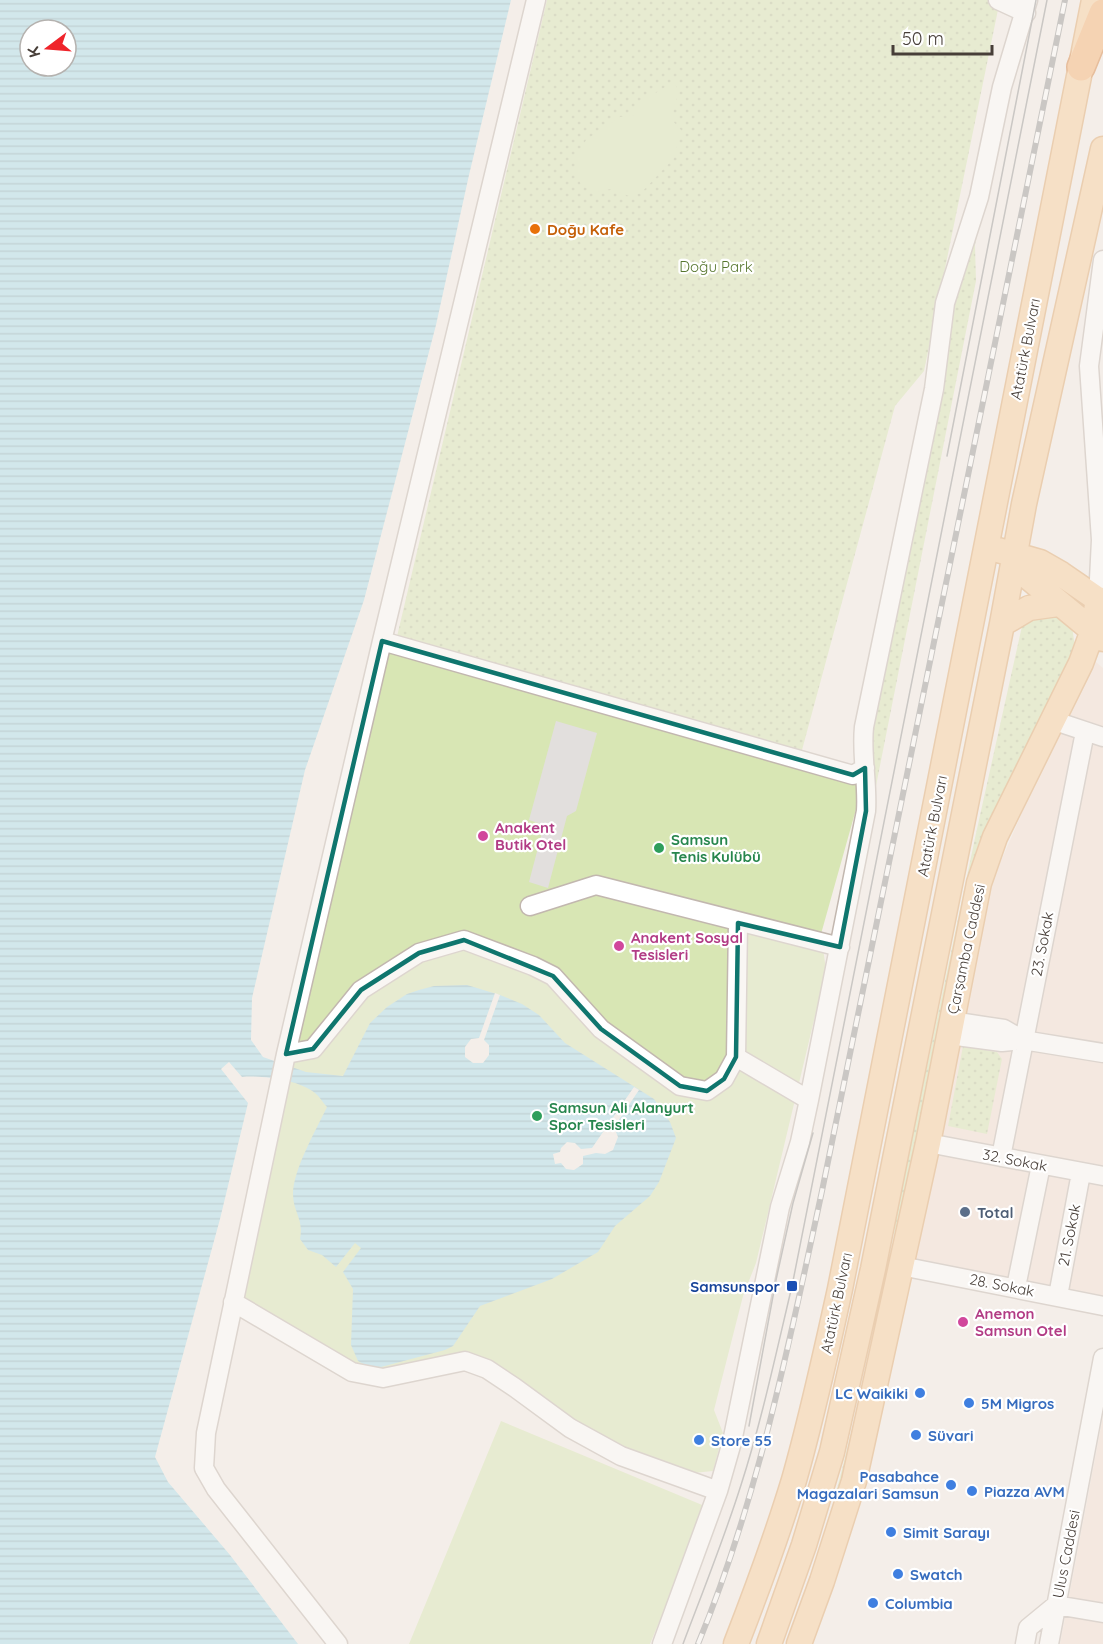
<svg xmlns="http://www.w3.org/2000/svg" width="1103" height="1644" viewBox="0 0 1103 1644" font-family="Quicksand,sans-serif">
	<defs>
		<pattern id="green-dots" width="8" height="8" patternUnits="userSpaceOnUse" patternTransform="scale(1.5)"><rect width="8" height="8" fill="#d8e6b4"/><path d="M2 2h.1M6 6h.1" fill="none" stroke="#bbc69c" stroke-width="1.8" stroke-linecap="round"/></pattern>
		<pattern id="water-rules" width="6" height="5" patternUnits="userSpaceOnUse" patternTransform="scale(1.5)"><rect width="6" height="5" fill="#a8deed"/><path d="M0 2.5h6" fill="none" stroke="#8bb5c1"/></pattern>
	</defs>
	<rect width="100%" height="100%" fill="#f4eee9"/>
	<path fill="#f4e1d5" d="M1090 657 1103 668V1308L913 1271 990 886Z
		M1103 1416V1644H1060Z"/>
	<path fill="url(#green-dots)" d="M547 0H1000L924 371 895 406 802 750 395 645Z
		M981 213 975 245 976 281 873 801 869 744 948 325Z
		M1053 613 1072 626 1075 647 980 848 847 1484 792 1644H787C839 1513 864 1373 894 1236L896 1214 975 838 1022 626 1029 617Z
		M963 1046 997 1052 1002 1059 987 1134 948 1126Z"/>
	<path fill="#d8e6b4" d="M675 84 679 92 674 106 672 120 681 130 674 158 641 193 629 196 611 189 595 192 581 185 575 168 577 156 586 140 620 117 635 115 636 105 667 86Z
		M385 645 858 783 860 795 821 934 826 970 756 1263 743 1296 714 1410 723 1433 713 1471 683 1474 567 1420 491 1362 380 1375 355 1370 242 1302Z
		M501 1421 707 1507 650 1644H409Z"/>
	<path fill="#e2dfdd" d="M556 721 597 733 576 811 567 816 548 888 529 882 544 825 529 820Z"/>
	<path fill="url(#water-rules)" fill-rule="evenodd" d="M0 0H511L469 175 436 325 364 600 305 770 252 998 251 1040 263 1057 306 1072 343 1076 370 1023 387 1007 407 994 419 990 434 986 467 985 500 995 522 1004 539 1015 565 1043 654 1099 670 1122 676 1138 659 1182 650 1196 615 1226 598 1252 552 1279 480 1306 453 1346 445 1350 381 1367 367 1366 358 1361 351 1345 353 1289 343 1272 361 1248 355 1243 336 1267 322 1255 308 1250 300 1239C304 1219 293 1212 293 1194 293 1170 316 1130 327 1107 323 1103 320 1097 315 1093 299 1080 262 1075 242 1077L229 1062 221 1069 248 1103 220 1219 155 1457 168 1482 230 1555 298 1644H0ZM30 30H66V66H30Z"/>
	<path fill="#f4eee9" d="M495 993 500 995 484 1040 489 1045V1055L483 1063H473L465 1057V1047L471 1039 479 1038Z
		M634 1087 639 1090 614 1127 618 1137 613 1150 605 1154 596 1153 583 1156V1164L574 1170 566 1169 561 1163 555 1164 553 1154 560 1152 561 1148 567 1142 575 1143 581 1149 592 1148Z"/>
	<g fill="none" stroke-linecap="round" stroke-linejoin="round">
		<defs>
			<path id="minor" d="M998 0 1026 13
				M1098 599 1101 540 1089 366 1103 260
				M382 641 853 775 865 768
				M1052 720 1103 737
				M530 906 596 885 840 947
				M951 1021 1004 1029 1023 1040 1103 1053
				M949 1035 1002 1042 1023 1040
				M286 1054 313 1049 361 990 419 953 464 940 533 966 553 976 601 1029 680 1086 707 1091 724 1079 736 1057 738 923
				M736 1057 809 1100
				M928 1143 1103 1176
				M1001 1157 1085 732
				M901 1266 1103 1306
				M1016 1287 1041 1165
				M1058 1296 1081 1173
				M233 1302 352 1372 383 1378 465 1361 487 1369 514 1387 570 1428 621 1456 718 1491
				M338 1644 216 1489 204 1468 206 1433 286 1054 382 641 536 0
				M662 1644 718 1491 732 1442 780 1207 800 1142 809 1100 866 811C868 783 861 755 864 727L934 389 945 303 979 197 1002 87 1028 0
				M1025 1644 1028 1628 1056 1605 1103 1613
				M1049 1644 1103 1358"/>
			<path id="major" d="M998 550 1040 562 1061 574 1103 603
				M1014 555 1028 577 1103 639
				M1002 624 1029 608 1058 604
				M736 1644C757 1590 777 1536 794 1480 812 1417 826 1353 840 1289L1094 0
				M769 1644 804 1545 832 1452 873 1269 1002 624 1024 504 1103 149
				M799 1644 822 1581 854 1481 928 1143 979 883 995 837 1081 663 1093 630 1098 599"/>
			<path id="highway" d="M1081 67 1103 13"/>
		</defs>
		<use href="#minor" stroke="#c2b7af" stroke-width="21"/>
		<use href="#major" stroke="#dea76c" stroke-width="27"/>
		<use href="#highway" stroke="#d68340" stroke-width="30"/>
		<use href="#minor" stroke="#fff" stroke-width="18"/>
		<use href="#major" stroke="#f9ce9c" stroke-width="24"/>
		<use href="#highway" stroke="#f7b171" stroke-width="27"/>
		<path stroke="#979797" stroke-width="1.5" d="M947 456 1036 0
			M749 1426 776 1280 793 1203 813 1133
			M683 1644C703 1591 724 1539 741 1485 762 1420 776 1353 792 1286L1047 0"/>
		<defs>
			<path id="rail" d="M698 1644C758 1499 789 1344 822 1191L1065 0"/>
		</defs>
		<use href="#rail" stroke="#979797" stroke-width="6"/>
		<use href="#rail" stroke="#fff" stroke-width="4" stroke-dasharray="11" stroke-linecap="butt"/>
	</g>
	<path d="M0 0H1103V1644H0ZM382 641 853 775 865 768 866 811 840 947 738 923 736 1057 724 1079 707 1091 680 1086 601 1029 553 976 464 940 419 953 361 990 313 1049 286 1054Z" fill="#f4eee9" fill-opacity=".55" fill-rule="evenodd"/>
	<path fill="none" stroke="#0f766e" stroke-width="4.5" stroke-linejoin="round" d="M382 641 853 775 865 768 866 811 840 947 738 923 736 1057 724 1079 707 1091 680 1086 601 1029 553 976 464 940 419 953 361 990 313 1049 286 1054Z"/>
	<circle fill="#e8710a" stroke="#fff" stroke-width="2" cx="535" cy="229" r="6"/>
	<g fill="#d1479c" stroke="#fff" stroke-width="2">
		<circle cx="483" cy="836" r="6"/>
		<circle cx="619" cy="946" r="6"/>
		<circle cx="963" cy="1322" r="6"/>
	</g>
	<g fill="#2e9e5b" stroke="#fff" stroke-width="2">
		<circle cx="659" cy="848" r="6"/>
		<circle cx="537" cy="1116" r="6"/>
	</g>
	<circle fill="#5c6f8a" stroke="#fff" stroke-width="2" cx="965" cy="1212" r="6"/>
	<rect fill="#1a4fb4" stroke="#fff" stroke-width="2" x="786" y="1280" width="12" height="12" rx="3"/>
	<g fill="#3f7fe0" stroke="#fff" stroke-width="2">
		<circle cx="920" cy="1393" r="6"/>
		<circle cx="969" cy="1403" r="6"/>
		<circle cx="916" cy="1435" r="6"/>
		<circle cx="699" cy="1440" r="6"/>
		<circle cx="951" cy="1485" r="6"/>
		<circle cx="972" cy="1491" r="6"/>
		<circle cx="891" cy="1532" r="6"/>
		<circle cx="898" cy="1574" r="6"/>
		<circle cx="873" cy="1603" r="6"/>
	</g>
	<g text-anchor="middle" dominant-baseline="central" stroke-width="4.5" stroke-linejoin="round" paint-order="stroke">
		<g font-size="15" font-weight="bold" fill="#c56008" stroke="#fff" text-anchor="start">
			<text x="547" y="229">Doğu Kafe</text>
		</g>
		<g font-size="15" fill="#56762d" stroke="#fff">
			<text x="716" y="266">Doğu Park</text>
		</g>
		<g font-size="15" fill="#473e38" stroke="#fff">
			<text transform="translate(1025 349) rotate(-79)">Atatürk Bulvarı</text>
			<text transform="translate(932 826) rotate(-79)">Atatürk Bulvarı</text>
			<text transform="translate(1042 944) rotate(-79)">23. Sokak</text>
			<text transform="translate(966 949) rotate(-78)">Çarşamba Caddesi</text>
			<text transform="translate(1015 1160) rotate(11)">32. Sokak</text>
			<text transform="translate(1069 1235) rotate(-79)">21. Sokak</text>
			<text transform="translate(1002 1285) rotate(11)">28. Sokak</text>
			<text transform="translate(836 1303) rotate(-78)">Atatürk Bulvarı</text>
			<text transform="translate(1066 1554) rotate(-79)">Ulus Caddesi</text>
		</g>
		<g font-size="15" font-weight="bold" fill="#b23c85" stroke="#fff" text-anchor="start">
			<text x="495" y="827">Anakent<tspan x="495" dy="17">Butik Otel</tspan></text>
			<text x="631" y="937">Anakent Sosyal<tspan x="631" dy="17">Tesisleri</tspan></text>
			<text x="975" y="1313">Anemon<tspan x="975" dy="17">Samsun Otel</tspan></text>
		</g>
		<g font-size="15" font-weight="bold" fill="#27864d" stroke="#fff" text-anchor="start">
			<text x="671" y="839">Samsun<tspan x="671" dy="17">Tenis Kulübü</tspan></text>
			<text x="549" y="1107">Samsun Ali Alanyurt<tspan x="549" dy="17">Spor Tesisleri</tspan></text>
		</g>
		<g font-size="15" font-weight="bold" fill="#4e5e75" stroke="#fff" text-anchor="start">
			<text x="977" y="1212">Total</text>
		</g>
		<g font-size="15" font-weight="bold" fill="#164399" stroke="#fff" text-anchor="end">
			<text x="780" y="1286">Samsunspor</text>
		</g>
		<g font-size="15" font-weight="bold" fill="#366cbe" stroke="#fff" text-anchor="start">
			<text x="908" y="1393" text-anchor="end">LC Waikiki</text>
			<text x="981" y="1403">5M Migros</text>
			<text x="928" y="1435">Süvari</text>
			<text x="711" y="1440">Store 55</text>
			<text x="939" y="1476" text-anchor="end">Pasabahce<tspan x="939" dy="17">Magazalari Samsun</tspan></text>
			<text x="984" y="1491">Piazza AVM</text>
			<text x="903" y="1532">Simit Sarayı</text>
			<text x="910" y="1574">Swatch</text>
			<text x="885" y="1603">Columbia</text>
		</g>
	</g>
	<g transform="translate(48 48) rotate(254)"><circle r="28" fill="#ffffff" stroke="#b5b2af" stroke-width="1.5"/>
	<path d="M0-4.5L10 22L0 15L-10 22Z" fill="#ef242b"/>
	<text y="-9" font-size="16" font-weight="bold" text-anchor="middle" fill="#473e38">K</text>
	</g>
	<path d="M893 45v9h99v-9" fill="none" stroke="#473e38" stroke-width="3"/>
	<text x="902" y="45" font-size="18" fill="#473e38" stroke="#ffffff" stroke-width="4.5" paint-order="stroke">50 m</text>
</svg>
